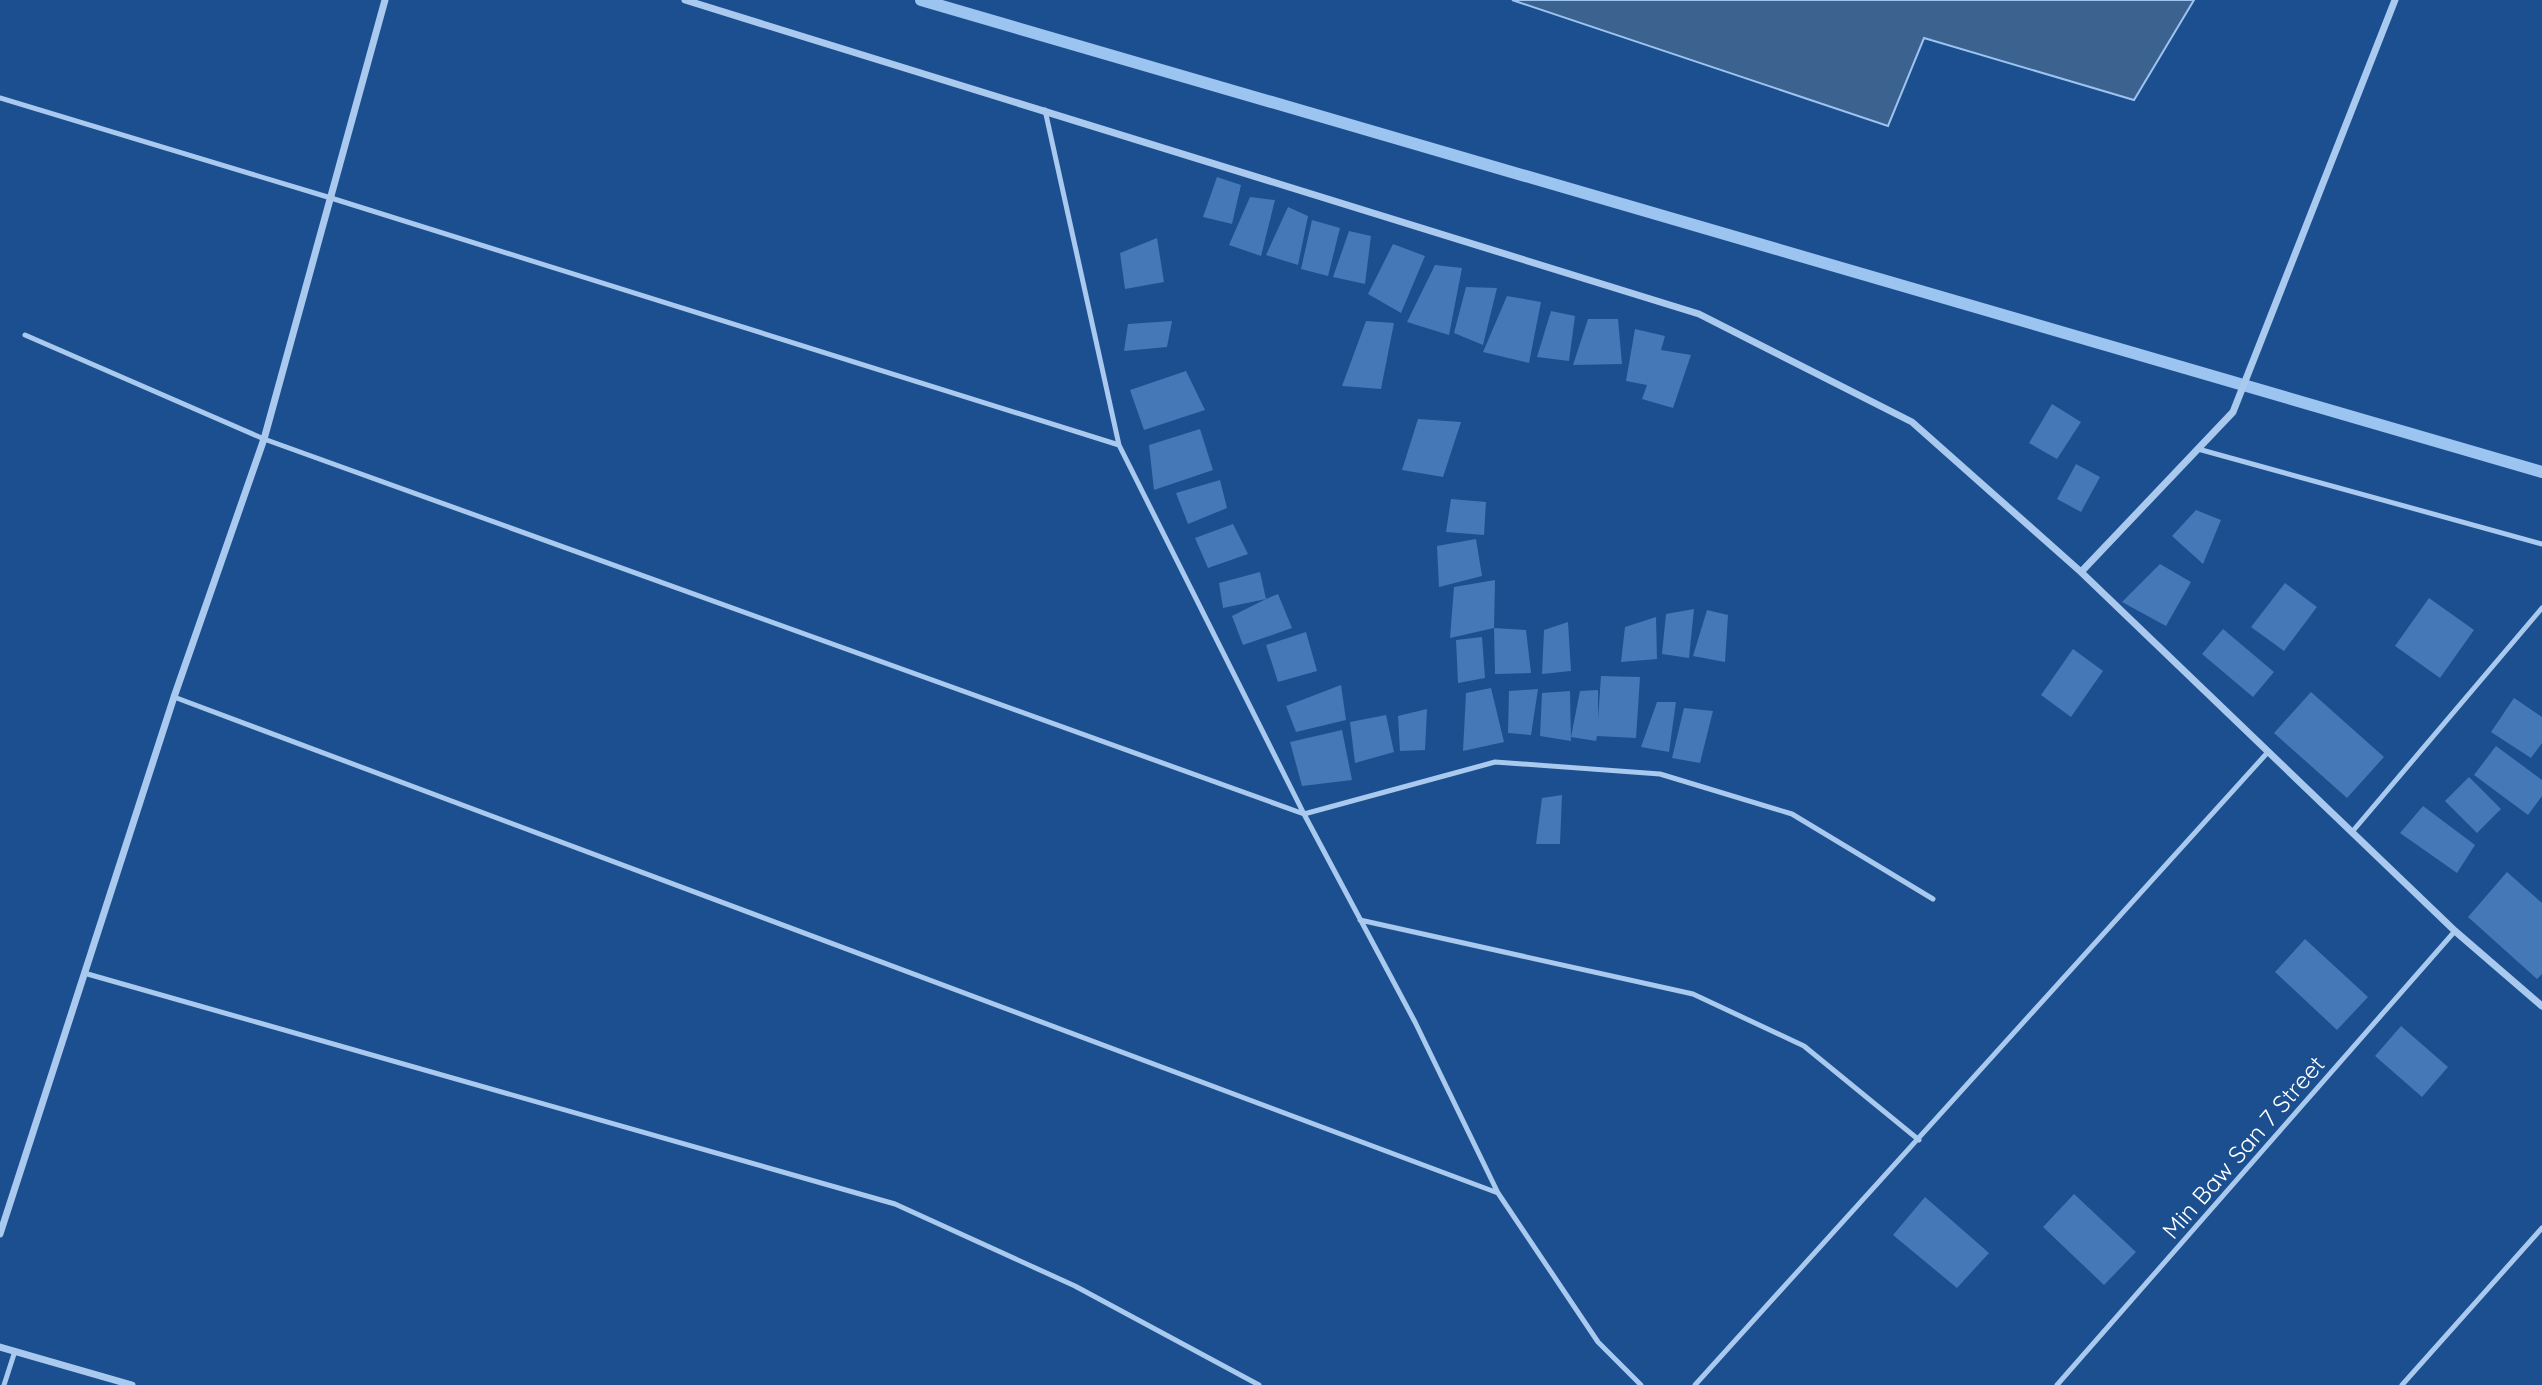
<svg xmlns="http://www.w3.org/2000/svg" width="2542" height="1385" viewBox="0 0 2542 1385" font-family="Quicksand,sans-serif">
	<rect width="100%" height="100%" fill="#1b4f8f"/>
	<path fill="#3c6290" stroke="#9cc4f0" stroke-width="2" d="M1512 0H2194L2134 100 1924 38 1888 126Z"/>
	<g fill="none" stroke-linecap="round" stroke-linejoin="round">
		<path stroke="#9cc4f0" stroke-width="12" d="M921 0 2542 472"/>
	</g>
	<path fill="#4478b7" d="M1217 177 1241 185 1232 224 1203 217Z
		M1250 197 1275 200 1261 256 1229 245Z
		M1288 207 1308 216 1298 265 1266 255Z
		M1312 220 1340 228 1328 276 1301 269Z
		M1349 231 1371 236 1365 284 1333 277Z
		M1157 238 1164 282 1125 289 1120 253Z
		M1393 244 1425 256 1401 313 1368 294Z
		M1435 265 1462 268 1449 335 1407 322Z
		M1466 287 1497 288 1483 345 1454 333Z
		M1507 296 1541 302 1529 363 1483 352Z
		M1551 311 1575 316 1569 361 1537 357Z
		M1588 319H1618L1622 364 1573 365Z
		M1172 321 1167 347 1124 351 1128 324Z
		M1366 321 1394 323 1381 389 1342 386Z
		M1635 329 1665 336 1661 350 1691 355 1673 408 1642 399 1647 385 1626 381Z
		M1186 371 1205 410 1144 430 1130 390Z
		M2052 404 2081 422 2057 459 2029 443Z
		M1418 419 1461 422 1443 477 1402 470Z
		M1200 429 1213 470 1154 490 1149 445Z
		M2076 464 2100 477 2081 512 2057 499Z
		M1220 480 1227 508 1188 524 1176 493Z
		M1451 499 1486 502 1484 535 1446 532Z
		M2196 510 2221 520 2203 564 2172 536Z
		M1233 524 1248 554 1208 568 1195 538Z
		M1476 539 1482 576 1439 587 1437 546Z
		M2160 564 2191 582 2166 626 2122 602Z
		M1260 572 1266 599 1278 594 1292 628 1243 645 1232 616 1266 599 1223 608 1219 583Z
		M1495 580 1494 628 1450 638 1454 587Z
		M2285 583 2317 607 2284 651 2251 627Z
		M2429 598 2474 630 2440 678 2395 646Z
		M1694 609 1689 658 1662 654 1666 614Z
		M1707 610 1728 615 1725 662 1693 656Z
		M1656 617 1657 659 1621 662 1625 627Z
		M1568 622 1571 671 1542 674 1544 630Z
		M1494 628 1526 630 1531 673 1495 674Z
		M2223 629 2274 672 2253 697 2202 654Z
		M1306 632 1317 671 1278 682 1266 645Z
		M1482 637 1485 678 1458 683 1456 640Z
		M2073 649 2103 671 2071 717 2041 695Z
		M1601 676 1640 677 1636 738 1597 736 1596 741 1571 737 1580 691 1598 690V719Z
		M1341 685 1346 720 1296 732 1286 706Z
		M1491 688 1504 742 1463 751 1466 693Z
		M1538 689 1531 735 1508 733 1509 691Z
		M1570 691 1571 741 1540 736 1542 693Z
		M2311 692 2384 757 2347 798 2274 733Z
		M2514 698 2542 717V743L2531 758 2491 732Z
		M1657 702H1676L1669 752 1641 747Z
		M1684 708 1713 711 1700 763 1672 758Z
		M1427 709 1425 750 1400 751 1398 716Z
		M1386 715 1394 752 1355 763 1350 722Z
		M1342 730 1352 780 1302 786 1290 742Z
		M2496 746 2542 780V796L2528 815 2474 775Z
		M2469 777 2501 809 2477 833 2445 801Z
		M1562 795 1560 844H1536L1542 798Z
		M2423 806 2475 845 2457 873 2400 833Z
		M2507 872 2542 903V974L2537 979 2468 917Z
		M2305 939 2368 997 2337 1030 2275 972Z
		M2401 1026 2448 1067 2422 1097 2375 1056Z
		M2074 1194 2136 1252 2104 1285 2043 1227Z
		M1925 1197 1989 1253 1957 1288 1893 1235Z"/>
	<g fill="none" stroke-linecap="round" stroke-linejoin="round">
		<path stroke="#a9c9ee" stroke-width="5" d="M0 98 331 198 1119 445
			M1045 110 1119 445 1304 814 1415 1022 1498 1193 1598 1342 1641 1385
			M25 335 264 439 1304 814 1495 762 1660 774 1792 814 1933 899
			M2198 449 2542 544
			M174 697 1498 1193
			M2352 832 2542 608
			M1360 920 1693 994 1804 1046 1919 1140
			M84 973 895 1204 1075 1286 1259 1385
			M4 1385 15 1351
			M1695 1385 2268 752
			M2057 1385 2455 931
			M2402 1385 2542 1228"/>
		<path stroke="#a9c9ee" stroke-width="7" d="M685 0 1699 314 1912 422 2081 572 2455 931 2542 1006
			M2081 572 2233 412 2395 0
			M0 1234 174 697 264 439 385 0
			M0 1347 132 1385"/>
	</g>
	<g text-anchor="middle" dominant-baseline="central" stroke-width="5" stroke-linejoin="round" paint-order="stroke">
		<g font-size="24" fill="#fff" stroke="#1b4f8f">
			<text transform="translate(2243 1147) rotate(-49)">Min Baw San 7 Street</text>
		</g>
	</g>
</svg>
